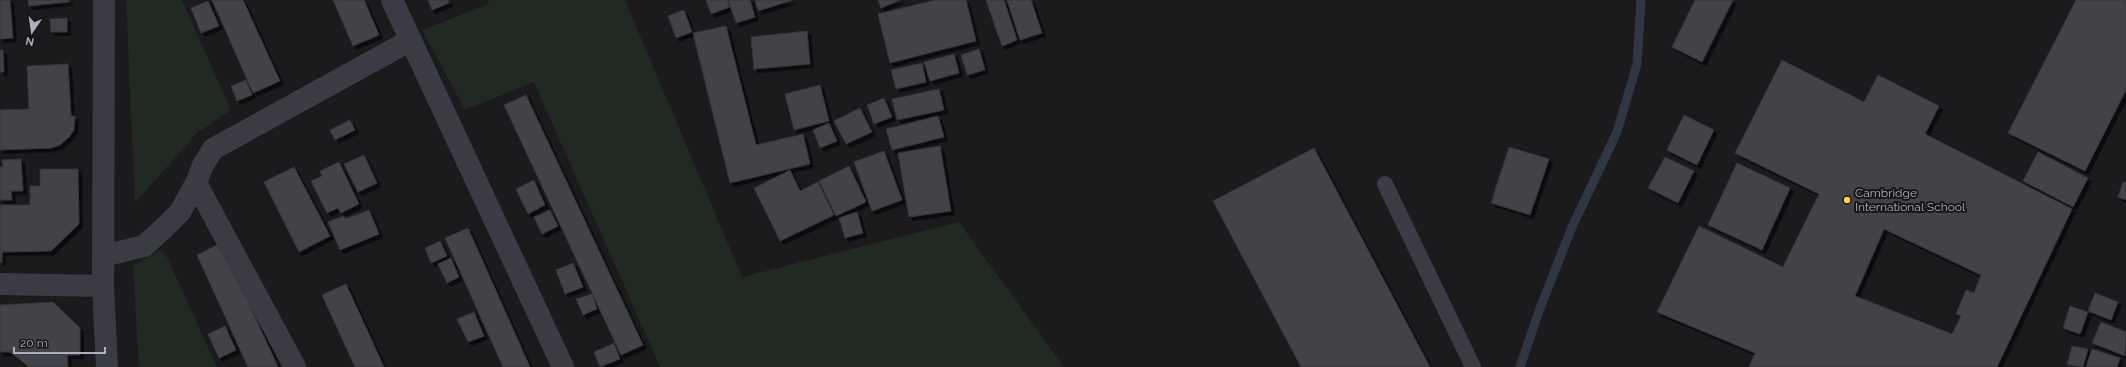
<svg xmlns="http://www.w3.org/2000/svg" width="2126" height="367" viewBox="0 0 2126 367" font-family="Raleway,sans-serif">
	<defs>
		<filter id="shadow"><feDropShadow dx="3.5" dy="3.5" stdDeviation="0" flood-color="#0009"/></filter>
	</defs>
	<rect width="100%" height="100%" fill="#1b1a1d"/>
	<path fill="#202922" d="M126 0H182L231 110 196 134 135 203Z
		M488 0H625L742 277 959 222 1064 367H660L534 82 465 110 422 30 489 4Z
		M159 250 167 257 217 367H139L133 266Z"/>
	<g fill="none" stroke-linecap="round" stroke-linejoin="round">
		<path stroke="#2f3743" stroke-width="9" d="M1520 367 1539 311 1572 227 1617 132 1637 64 1641 0"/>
	</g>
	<path fill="#424248" stroke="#353439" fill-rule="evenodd" filter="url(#shadow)" d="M0 0H10L13 38 0 39Z
		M28 0H69V2L29 6Z
		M212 0H243L280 81 253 93Z
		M333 0H364L379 35 353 46Z
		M428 0H448L449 3 432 10Z
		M706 0H727L730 7 711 14Z
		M728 0H750L755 17 736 23Z
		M755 0H793L758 11Z
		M878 0H900L881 8Z
		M935 0H966L976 41 890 63 878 14Z
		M986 0H1004L1017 40 1002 46Z
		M1007 0H1031L1042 33 1020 40Z
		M1695 0H1733L1702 62 1672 47Z
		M2076 0H2126V90L2085 171 2008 133Z
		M208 1 219 26 201 33 191 8Z
		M684 10 692 32 676 38 668 16Z
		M67 18V32H51L50 19Z
		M726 26 756 145 803 134 810 164 730 183 693 33Z
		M807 31 810 64 754 69 751 37Z
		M979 49 985 70 967 75 961 55Z
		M0 50H3L4 72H0Z
		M954 54 959 73 930 81 924 62Z
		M1782 60 1864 102 1878 75 1939 106 1925 134 2072 209 1997 367H1749L1755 353 1657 312 1699 226 1783 267 1819 194 1735 153ZM1884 229 1981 275 1974 293 1966 290 1956 314 1961 316 1952 334 1855 296Z
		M922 63 926 82 896 89 891 70Z
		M68 64 71 116H75L74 130 69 137 60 145 51 148 0 150V110L29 109 27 66Z
		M246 80 252 95 237 101 231 86Z
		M820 85 829 121 794 130 785 94Z
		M939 89 944 110 897 120 892 99Z
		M526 95 643 345 621 355 504 105Z
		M884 98 892 117 874 124 867 105Z
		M860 108 872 132 846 144 834 121Z
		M1684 115 1714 130 1697 165 1667 150Z
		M938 116 944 137 892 150 886 129Z
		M350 120 355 130 335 140 330 130Z
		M829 123 837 141 820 148 813 130Z
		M940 146 951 211 909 217 898 153Z
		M1509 147 1549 159 1530 215 1491 203Z
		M1314 148 1430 367H1301L1213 201Z
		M884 151 902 200 872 211 854 162Z
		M2038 152 2088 178 2073 207 2023 181Z
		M364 155 377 183 358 192 344 164Z
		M1665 157 1694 171 1678 203 1648 188Z
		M21 159 23 191H11L12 200H0V167H3L2 160Z
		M339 162 359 204 341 213 338 208 327 213 311 181 322 176 320 171Z
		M1737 163 1790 188 1762 250 1708 225Z
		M849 166 866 202 836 216 819 181Z
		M294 167 330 236 299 252 264 182Z
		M40 169H78L79 224 51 251 2 252V262H0V205H30V186H40Z
		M790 170 800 191 818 182 834 215 780 241 754 188Z
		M534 180 545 205 528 214 516 189Z
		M2123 182 2126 183V200L2118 197Z
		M369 210 379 234 340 250 328 222 344 216 345 219Z
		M550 210 558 226 542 234 534 217Z
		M857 212 863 233 845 238 839 218Z
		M468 228 530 367H503L445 238Z
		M440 241 447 256 431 263 425 248Z
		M221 243 278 367H248L197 255Z
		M451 258 459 277 447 283 438 264Z
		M573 263 583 287 565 294 556 270Z
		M346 284 384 367H355L322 295Z
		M2095 293 2118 302 2111 320 2088 311Z
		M592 294 597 309 583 315 576 299Z
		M53 302 80 328V355H67L68 367H29L10 352H0V305Z
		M2070 306 2088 312 2080 334 2063 328Z
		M474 312 484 336 468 342 457 319Z
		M2101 322 2126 332 2125 356 2092 343Z
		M225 326 236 350 219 358 208 334Z
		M614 343 620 359 600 367 594 352Z
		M2072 346 2088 349 2083 367 2067 365Z
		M2092 349 2120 358 2117 367H2086Z"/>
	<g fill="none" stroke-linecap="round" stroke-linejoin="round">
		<path stroke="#3b3b43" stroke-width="16" d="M1385 184 1473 367"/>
		<path stroke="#3b3b43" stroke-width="22" d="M104 0 103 286 107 367
			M392 0 563 367
			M196 183 295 367
			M103 256 144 246 164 228 180 212 196 183 203 165 213 149 411 40
			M0 284 103 286"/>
	</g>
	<circle fill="#ffd731" stroke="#161518" stroke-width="1.5" cx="1847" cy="200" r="4"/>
	<g text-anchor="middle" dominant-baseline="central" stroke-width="4" stroke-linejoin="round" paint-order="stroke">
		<g font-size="12" fill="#acafbe" stroke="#161518" text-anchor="start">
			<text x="1855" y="193">Cambridge<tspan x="1855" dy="14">International School</tspan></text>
		</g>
	</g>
	<g transform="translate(32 32) rotate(193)" stroke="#161518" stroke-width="3" paint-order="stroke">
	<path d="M0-3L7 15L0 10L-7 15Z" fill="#acafbe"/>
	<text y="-6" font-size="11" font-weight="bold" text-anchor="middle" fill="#acafbe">N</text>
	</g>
	<path d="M14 347v6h91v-6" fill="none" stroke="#acafbe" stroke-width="2"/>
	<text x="20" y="347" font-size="12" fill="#acafbe" stroke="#161518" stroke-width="3" paint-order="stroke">20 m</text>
</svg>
